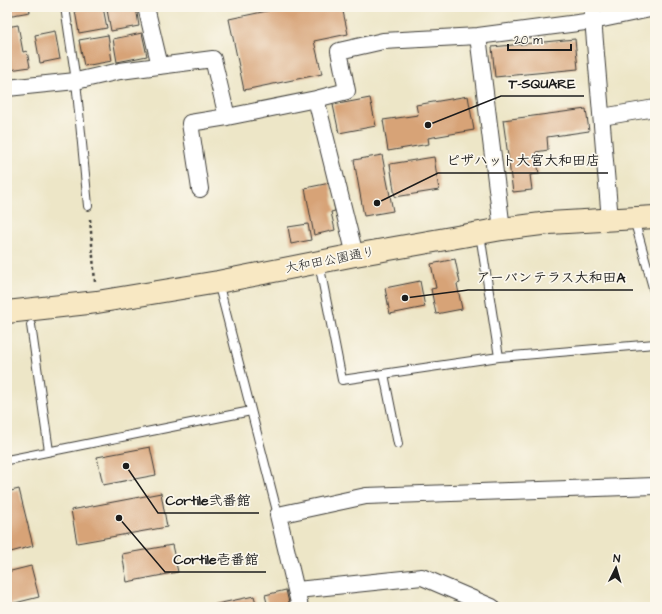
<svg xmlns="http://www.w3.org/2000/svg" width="662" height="614" viewBox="0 0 662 614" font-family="'Architects Daughter','Klee One',sans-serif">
	<rect width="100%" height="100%" fill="#fbf7ec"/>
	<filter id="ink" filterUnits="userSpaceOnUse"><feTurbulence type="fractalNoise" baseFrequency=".025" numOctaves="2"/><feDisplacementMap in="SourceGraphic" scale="8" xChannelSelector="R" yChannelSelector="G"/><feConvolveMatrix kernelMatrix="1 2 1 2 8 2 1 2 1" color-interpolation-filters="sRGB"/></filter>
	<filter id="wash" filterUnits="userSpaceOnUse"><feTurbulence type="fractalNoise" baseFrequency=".012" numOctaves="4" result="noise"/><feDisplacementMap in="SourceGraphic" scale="16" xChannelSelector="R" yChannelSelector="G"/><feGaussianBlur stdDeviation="0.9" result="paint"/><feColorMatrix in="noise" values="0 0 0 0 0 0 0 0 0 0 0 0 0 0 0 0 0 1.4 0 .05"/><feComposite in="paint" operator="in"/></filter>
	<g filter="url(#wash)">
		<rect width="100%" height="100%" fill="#ede6c7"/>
		<g id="blocks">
			<path fill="#d7a377" d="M7 7H29L30 12 7 16Z
				M99 7H103L107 28 79 33 75 11Z
				M125 7H136L139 26 111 31 107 10Z
				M286 7H342L348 34 314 41 322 74 244 90 229 19Z
				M18 25 23 52 27 51 30 67 10 70 7 54V27Z
				M55 31 60 59 40 63 35 35Z
				M142 33 147 56 117 62 113 39Z
				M108 35 112 61 84 66 79 40Z
				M575 39 578 69 495 77 492 47Z
				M468 96 474 130 428 138 429 144 388 151 383 120 418 115 416 105Z
				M370 98 376 126 339 133 333 105Z
				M586 109 589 131 547 137 548 150 536 152 539 174 530 175 532 190 513 192 503 120Z
				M382 155 393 211 364 216 354 160Z
				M434 157 439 190 395 197 390 164Z
				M330 183 335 211 331 212 335 230 314 235 305 188Z
				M308 224 311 240 291 244 288 227Z
				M455 259 460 283 457 284 462 309 436 314 431 289 436 288 431 264Z
				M420 281 425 307 390 314 385 288Z
				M150 447 156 475 103 485 97 457Z
				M19 489 33 546 7 553V492Z
				M161 493 167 527 77 543 71 510Z
				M172 545 178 572 127 582 122 554Z
				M31 566 39 597 7 605V572Z
				M286 590 290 607H268L265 595Z
				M254 596 257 607H212V605Z"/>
		</g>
	</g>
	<g filter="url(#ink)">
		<use href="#blocks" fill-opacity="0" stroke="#3b3a36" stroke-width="1"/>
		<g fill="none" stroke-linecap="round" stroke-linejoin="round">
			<defs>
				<path id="lane" d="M65 7 76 81 88 206
					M634 219 655 295
					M480 234 499 357
					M319 263 342 380 499 357 655 344
					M218 282 278 515
					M31 325 49 451
					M384 374 398 444
					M7 460 251 411"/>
				<path id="street" d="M146 7 160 66
					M592 7 610 220
					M478 36 502 229
					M7 88 76 81 120 71 213 59 227 117 316 99
					M602 117 655 108
					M200 189 190 123 227 117
					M355 255 316 99 347 91 339 51 383 41 478 36 593 21 655 8
					M297 590 422 577 492 607
					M300 607 278 515 366 496 655 486"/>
				<path id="secondary" d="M7 312 97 302 218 282 355 255 502 229 549 223 655 217"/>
			</defs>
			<use href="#lane" stroke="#3b3a36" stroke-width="10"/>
			<use href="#street" stroke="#3b3a36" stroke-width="18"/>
			<use href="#secondary" stroke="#3b3a36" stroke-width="24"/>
			<path stroke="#3b3a36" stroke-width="2.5" stroke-dasharray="3 3" stroke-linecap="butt" d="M90 219 95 282"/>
			<use href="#lane" stroke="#fff" stroke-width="8"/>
			<use href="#street" stroke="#fff" stroke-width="16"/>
			<use href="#secondary" stroke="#f8e8c3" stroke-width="22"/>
		</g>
	</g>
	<g text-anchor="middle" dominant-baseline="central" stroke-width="3.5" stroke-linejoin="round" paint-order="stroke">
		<g font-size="13" fill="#1c1c1c" stroke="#fbf7ec">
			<text transform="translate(330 260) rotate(-11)">大和田公園通り</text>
		</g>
	</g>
	<path fill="none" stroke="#1c1c1c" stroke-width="1.5" d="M428 125L501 96H584M377 203L438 173H608M405 298L468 290H633M126 466L158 513H259M119 518L165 572H266"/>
	<g fill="#1c1c1c" stroke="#fbf7ec" stroke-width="1.5">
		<circle cx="428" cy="125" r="4"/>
		<circle cx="377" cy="203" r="4"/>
		<circle cx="405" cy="298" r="4"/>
		<circle cx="126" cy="466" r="4"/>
		<circle cx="119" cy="518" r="4"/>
	</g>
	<g font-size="14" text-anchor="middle" font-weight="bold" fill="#1c1c1c" stroke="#fbf7ec" stroke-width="3.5" stroke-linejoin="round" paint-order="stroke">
		<text x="542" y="88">T-SQUARE</text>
		<text x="523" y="165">ピザハット大宮大和田店</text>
		<text x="551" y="282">アーバンテラス大和田A</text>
		<text x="208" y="505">Cortile弐番館</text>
		<text x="216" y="564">Cortile壱番館</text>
	</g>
	<rect width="662" height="614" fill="none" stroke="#fbf7ec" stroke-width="24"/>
	<g transform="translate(616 568) rotate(5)" stroke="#fbf7ec" stroke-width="3" paint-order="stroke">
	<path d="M0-3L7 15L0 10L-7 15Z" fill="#1c1c1c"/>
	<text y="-6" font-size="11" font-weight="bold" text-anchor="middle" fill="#1c1c1c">N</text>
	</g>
	<path d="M508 44v6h63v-6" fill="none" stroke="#1c1c1c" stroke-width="2"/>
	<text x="514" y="44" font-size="12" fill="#1c1c1c" stroke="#fbf7ec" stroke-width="3" paint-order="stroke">20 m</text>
</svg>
